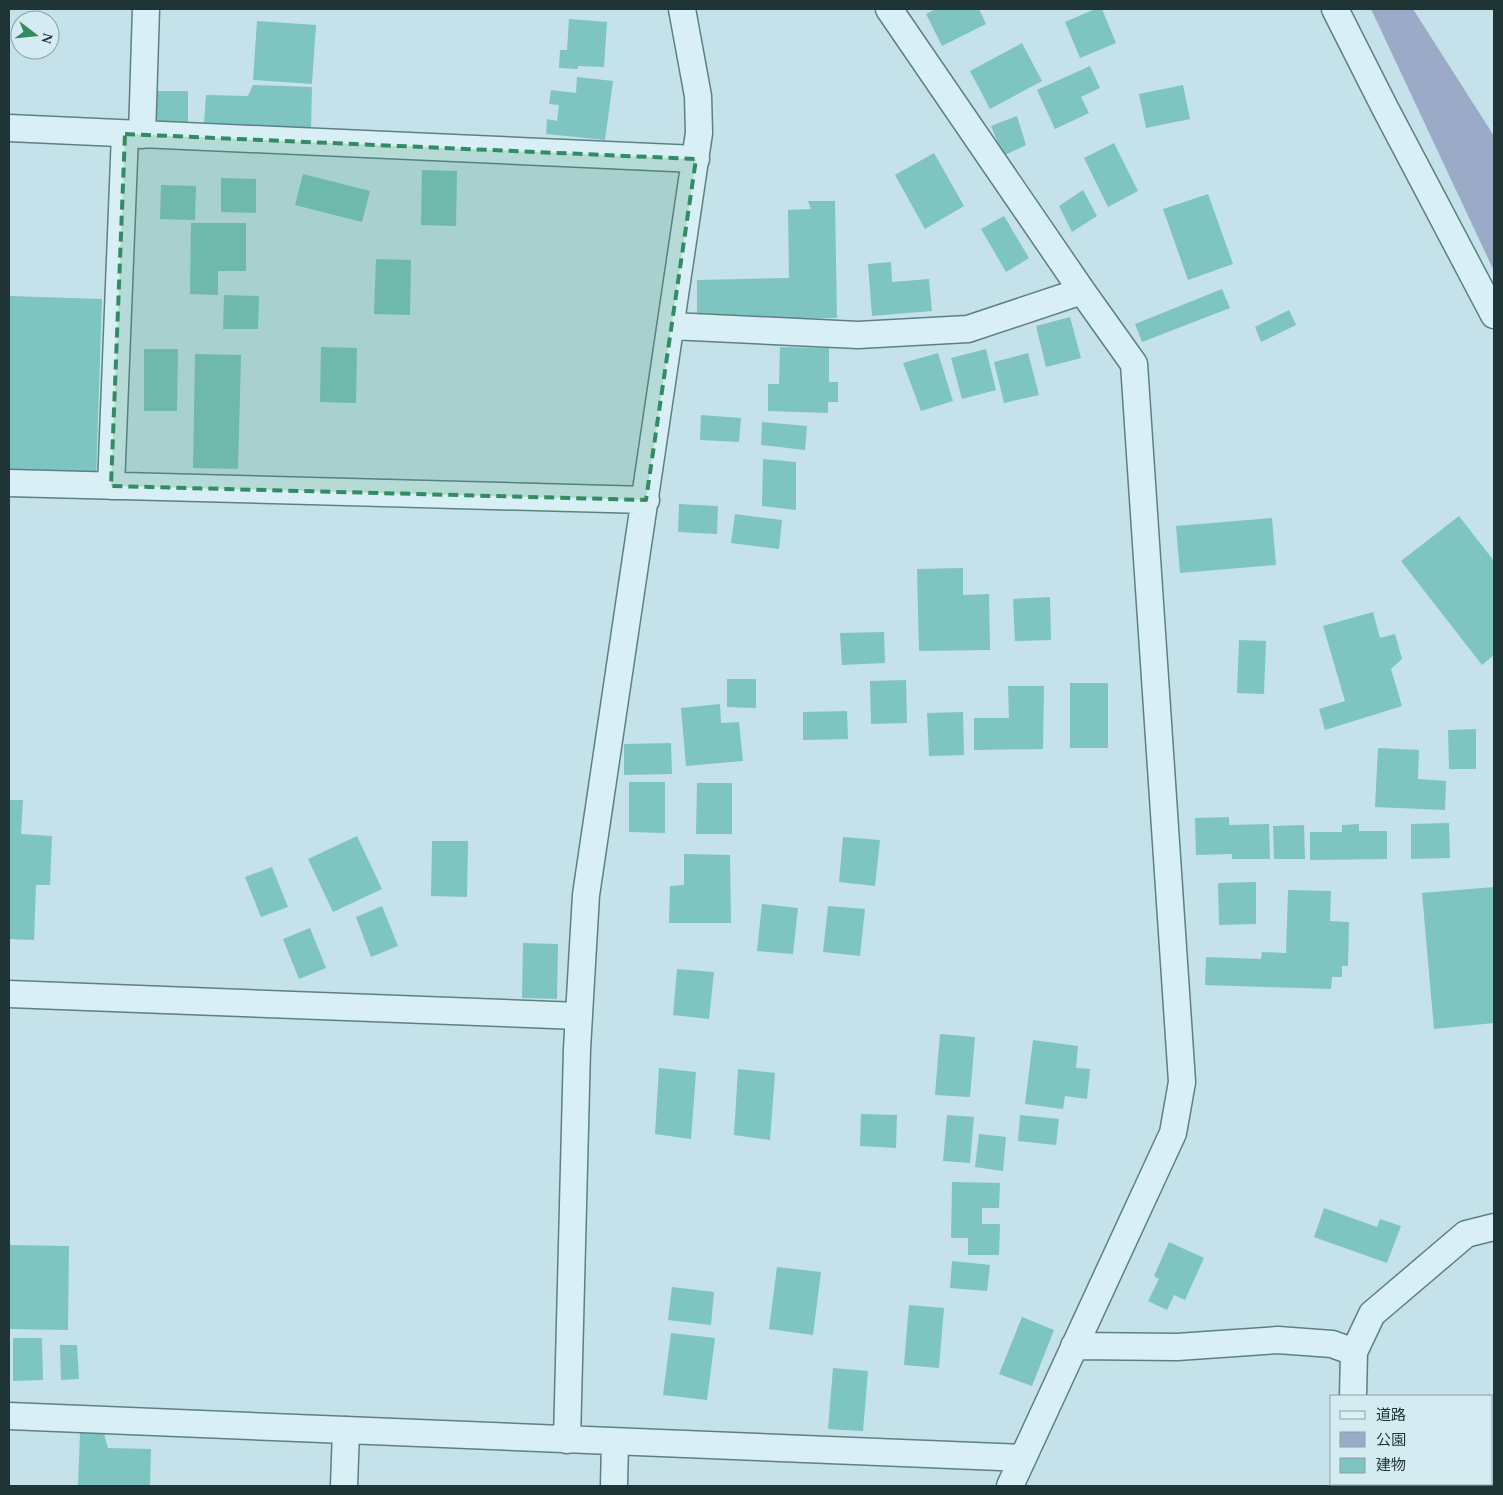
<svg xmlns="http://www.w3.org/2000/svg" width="1503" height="1495" viewBox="0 0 1503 1495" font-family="'Times New Roman','Noto Sans JP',serif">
	<rect width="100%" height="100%" fill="#c5e2ea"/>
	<path fill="#9aaac7" d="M1371 9H1413L1494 136V271Z"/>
	<path fill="#7ec4c0" d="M936 9H979L986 24 942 46 926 14Z
		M1095 9H1102L1116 43 1080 58 1065 22Z
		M569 19 607 22 604 67 578 66V69L559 68 560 50H567Z
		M257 21 316 25 312 84 253 80Z
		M1022 43 1042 81 990 109 970 71Z
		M1090 66 1100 88 1081 97 1089 113 1055 129 1037 90Z
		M577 77 613 81 605 140 546 134 547 119 557 121 559 105 549 104 551 90 576 93Z
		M253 85 312 87 311 128 204 124 206 95 248 96Z
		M1183 85 1190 119 1146 128 1139 94Z
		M153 91H188V125L153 124Z
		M1017 116 1026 145 1003 156 991 126Z
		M1114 143 1138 191 1108 207 1084 158Z
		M934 153 964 206 925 229 895 175Z
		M422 170 457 171 456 226 421 225Z
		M303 174 370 191 362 222 295 205Z
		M221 178 256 179V213L221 212Z
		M161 185 196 186 195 220 160 219Z
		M1083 190 1097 216 1072 232 1059 206Z
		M1208 194 1233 264 1188 280 1163 209Z
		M808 201H835L837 318 697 321V280L789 278 788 210 811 209Z
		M1004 216 1029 258 1006 272 981 229Z
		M191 223H246V271H218V295L190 294Z
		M376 259 411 260 410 315 374 314Z
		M891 262 892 282 929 279 932 311 872 316 868 264Z
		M1222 289 1230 308 1142 342 1135 324Z
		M224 295 259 296 258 329H223Z
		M9 296 102 299 96 480 9 477Z
		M1289 310 1296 325 1261 342 1255 327Z
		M1070 317 1081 358 1046 367 1036 326Z
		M321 347 357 348 356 403 320 402Z
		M780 347 829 348V382H838V402H828V413L768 411V384H779Z
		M144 349H178L177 411H144Z
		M986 349 996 390 962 399 951 358Z
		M938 353 953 401 921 411 903 363Z
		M1028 353 1039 395 1004 403 994 362Z
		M195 354 241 355 238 469 193 468Z
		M701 415 741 418 739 442 700 440Z
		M762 422 807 426 805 450 761 445Z
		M763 459 796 462V510L762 506Z
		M679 504 718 506 717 534 678 532Z
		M735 514 782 520 779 549 731 543Z
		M1459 516 1494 561V655L1482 665 1401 561Z
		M1272 518 1276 565 1180 573 1176 526Z
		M963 568V595L989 594 990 650 919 651 917 569Z
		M1050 597 1051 640 1015 641 1013 599Z
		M1373 612 1380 638 1395 634 1402 659 1391 669 1402 706 1325 730 1319 709 1345 701 1323 626Z
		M884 632 885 663 842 665 840 633Z
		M1239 640 1266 641 1264 694 1237 693Z
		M727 679H756V708L727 707Z
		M906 680 907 723 871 724 870 681Z
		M1070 683H1108V748H1070Z
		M1008 686H1044L1043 749 974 750V718H1009Z
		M720 704 721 723 739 722 743 761 686 766 681 708Z
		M847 711 848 739 803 740V712Z
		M963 712 964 755 929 756 927 713Z
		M1476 729V769H1449L1448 730Z
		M671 743 672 774 624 775V744Z
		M1378 748 1419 750 1418 779 1446 781 1445 810 1375 807Z
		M629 782H665V833L629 832Z
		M697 783H732V834H696Z
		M9 800H23L21 834 52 836 50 885H36L34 940 9 939Z
		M1229 817V825L1269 824 1270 859H1232V854L1196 855 1195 818Z
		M1449 823 1450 858 1411 859V824Z
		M1359 824V831H1387V859L1310 860V832H1342V825Z
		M1304 825 1305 859H1274L1273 826Z
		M357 836 382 889 333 912 308 859Z
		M843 837 880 840 875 886 839 882Z
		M432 841H468L467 897 431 896Z
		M684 854 730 855 731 923H669L670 886 684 885Z
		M272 867 288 907 261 917 245 877Z
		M1256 882V924L1219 925 1218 883Z
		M1494 887V1023L1434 1029 1422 893Z
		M1288 890 1331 891 1330 921 1349 922 1348 966H1342V977H1332L1331 989 1205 985 1206 957 1261 959 1262 952 1286 953Z
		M762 904 798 908 793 954 757 951Z
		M382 906 398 946 371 957 356 917Z
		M828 906 865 909 860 956 823 952Z
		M310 928 326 968 299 979 283 939Z
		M523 943 558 944 557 999 522 998Z
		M677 969 714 972 709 1019 673 1015Z
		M940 1034 975 1037 970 1097 935 1095Z
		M1033 1040 1078 1046 1076 1068 1090 1069 1087 1099 1065 1096 1063 1109 1025 1104Z
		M659 1068 696 1072 691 1139 655 1134Z
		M738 1069 775 1073 770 1140 734 1135Z
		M861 1114 897 1115 896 1148 860 1146Z
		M947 1115 974 1117 970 1163 943 1161Z
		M1020 1115 1059 1119 1056 1145 1018 1141Z
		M979 1134 1006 1137 1003 1171 975 1167Z
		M952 1182 1000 1183 999 1208H982V1224H1000L999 1255H968V1238H951Z
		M1324 1208 1377 1227 1380 1219 1401 1226 1387 1263 1314 1237Z
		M1169 1242 1204 1258 1185 1300 1174 1295 1167 1310 1148 1301 1159 1279 1154 1276Z
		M9 1245 69 1246 68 1330 9 1329Z
		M952 1261 990 1265 987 1291 950 1288Z
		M777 1267 821 1272 813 1335 769 1329Z
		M672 1287 714 1292 711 1325 668 1320Z
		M909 1305 944 1308 939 1368 904 1365Z
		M1022 1317 1054 1330 1032 1386 999 1374Z
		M671 1333 715 1338 707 1400 663 1395Z
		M13 1338H42L43 1380 13 1381Z
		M60 1345H77L79 1379 61 1380Z
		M833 1368 868 1371 863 1431 828 1429Z
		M80 1433 104 1434 108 1448 151 1449 150 1486H78Z"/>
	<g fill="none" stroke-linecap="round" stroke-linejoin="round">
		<defs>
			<path id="street" d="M889 9 1082 291 1134 364 1182 1082 1173 1133 1010 1486
				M1335 9 1385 108 1494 315
				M9 128 696 159
				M142 135 146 9
				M671 326 858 335 968 329 1082 291
				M9 483 646 500
				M111 486 125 134
				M9 994 579 1016
				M1074 1346 1177 1347 1278 1340 1332 1344 1354 1352
				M1353 1396 1354 1352 1372 1314 1466 1234 1494 1227
				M9 1416 1022 1458
				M567 1440 577 1049 586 895 699 133 698 96 682 9
				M344 1486 346 1430
				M614 1486 615 1442
				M1350 1486V1484"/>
		</defs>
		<use href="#street" stroke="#5d8183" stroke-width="29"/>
		<use href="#street" stroke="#d7eff5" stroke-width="26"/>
	</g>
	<path fill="#338c61" fill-opacity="0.2" stroke="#338c61" stroke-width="4" stroke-dasharray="10 6" stroke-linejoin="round" d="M125 134 696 159 646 500 111 486Z"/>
	<rect width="1503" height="1495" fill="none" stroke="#1f3434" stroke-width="20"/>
	<rect x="1330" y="1395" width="162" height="90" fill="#d4ebf2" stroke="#8ca2a6"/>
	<rect x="1340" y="1411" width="25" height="8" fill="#d7eff5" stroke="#8ca2a6"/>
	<text x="1376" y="1420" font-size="15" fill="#1f3434">道路</text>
	<rect x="1340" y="1432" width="25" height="15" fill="#9aaac7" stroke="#8ca2a6"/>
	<text x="1376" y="1445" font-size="15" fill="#1f3434">公園</text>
	<rect x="1340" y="1458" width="25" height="15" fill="#7ec4c0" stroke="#8ca2a6"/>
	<text x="1376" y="1470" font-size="15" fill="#1f3434">建物</text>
	<g transform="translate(35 35) rotate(106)"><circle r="24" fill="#d4ebf2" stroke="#8ca2a6"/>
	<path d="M0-4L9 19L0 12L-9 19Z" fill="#338c61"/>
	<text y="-8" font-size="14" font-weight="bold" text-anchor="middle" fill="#1f3434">N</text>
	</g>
</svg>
